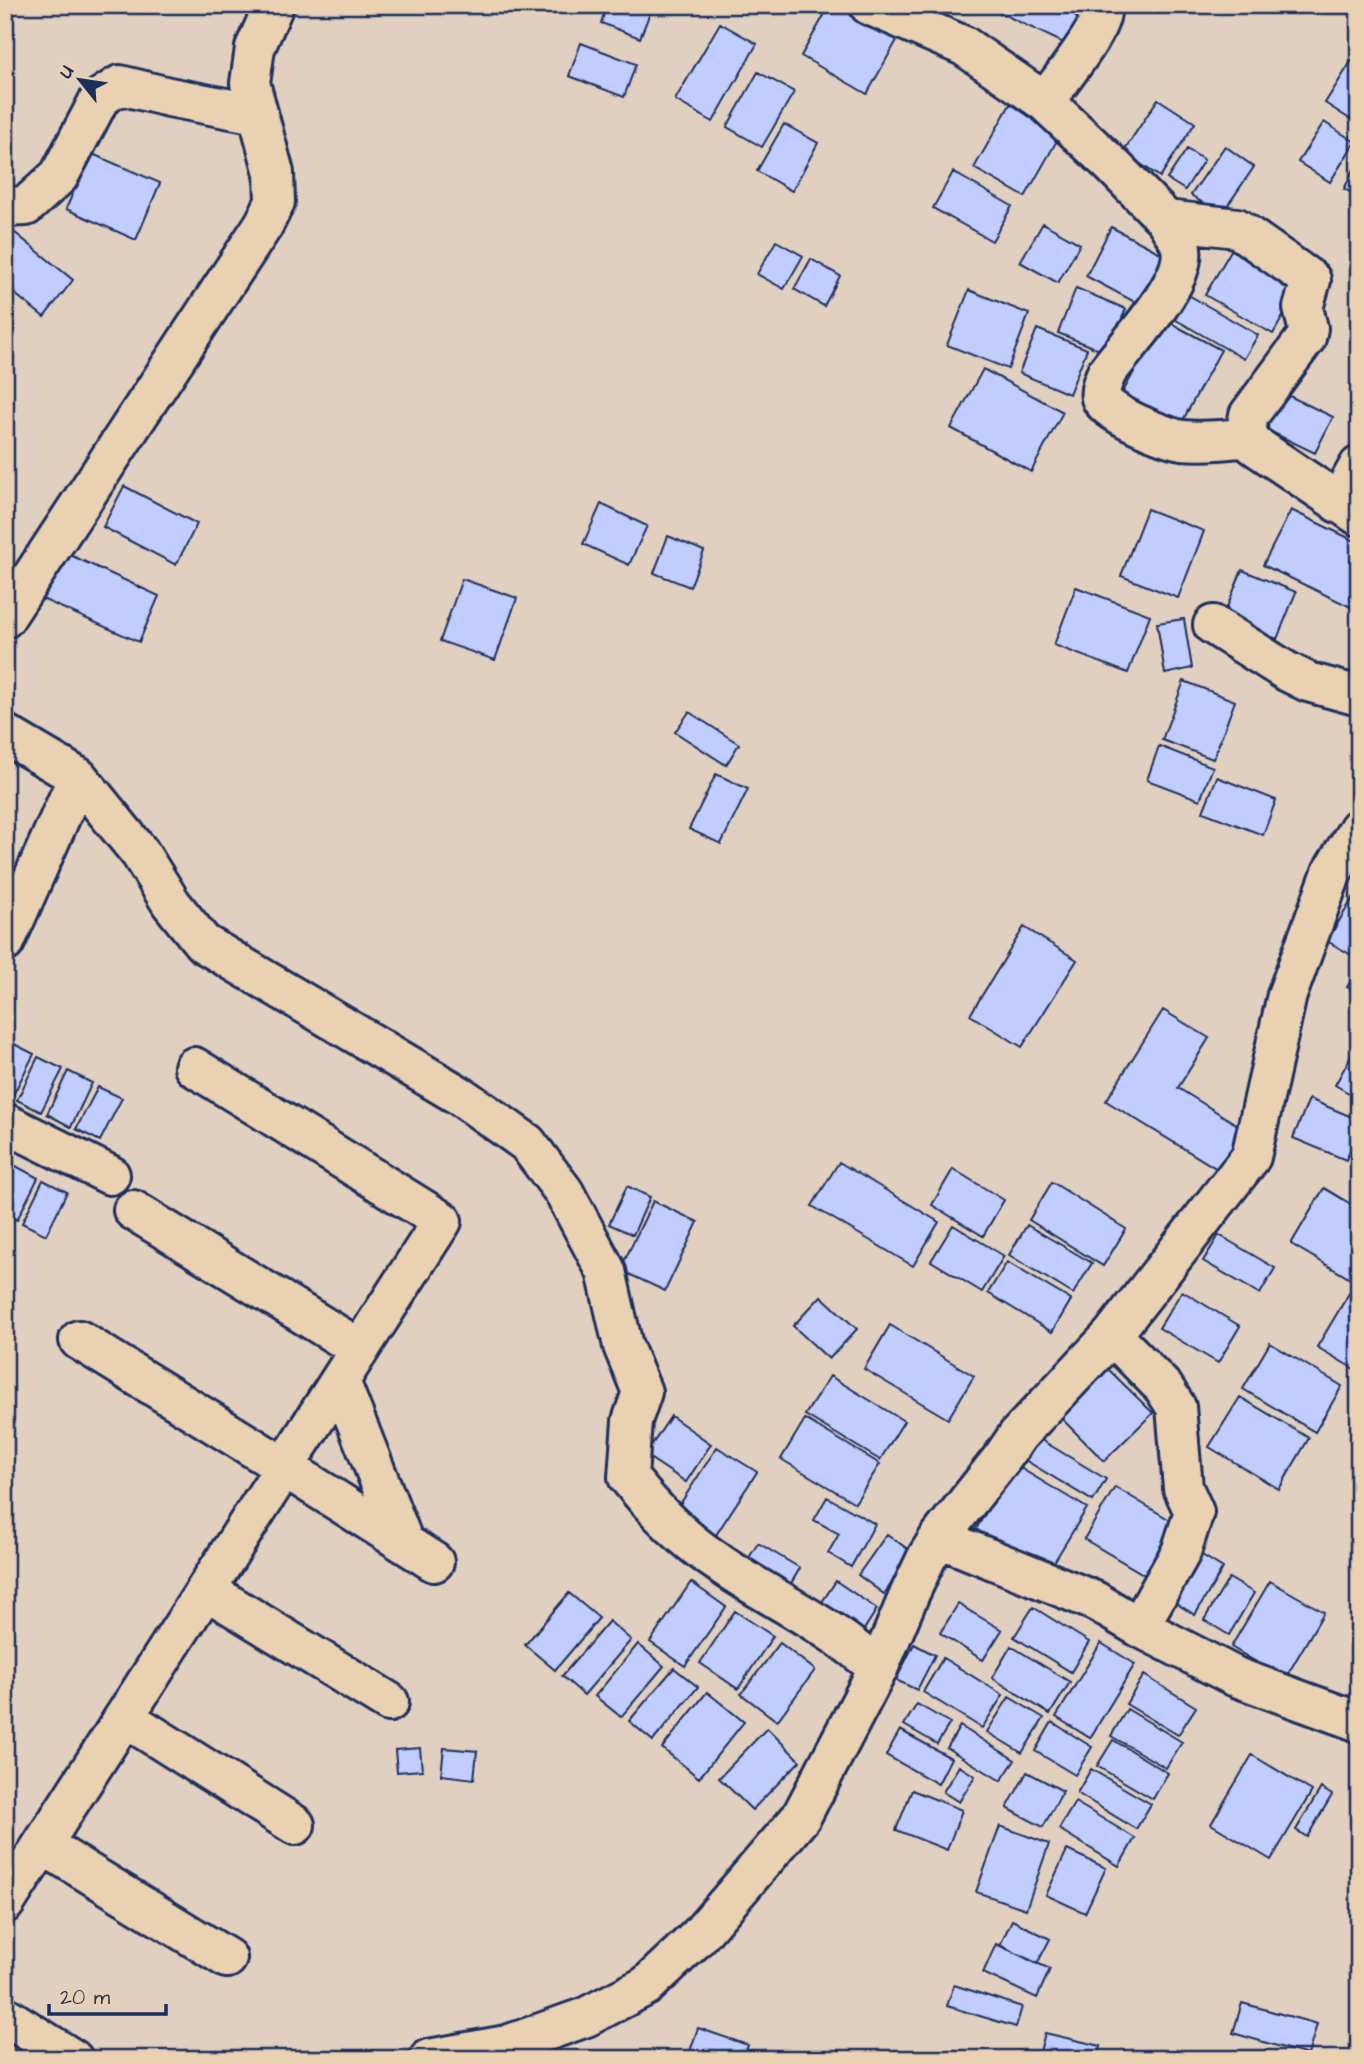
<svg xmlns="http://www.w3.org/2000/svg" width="1364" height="2064" viewBox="0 0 1364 2064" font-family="'Architects Daughter',sans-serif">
	<rect width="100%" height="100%" fill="#e1d0c0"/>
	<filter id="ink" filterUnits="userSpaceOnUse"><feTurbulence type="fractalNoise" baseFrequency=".0143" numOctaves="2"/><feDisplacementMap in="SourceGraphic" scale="14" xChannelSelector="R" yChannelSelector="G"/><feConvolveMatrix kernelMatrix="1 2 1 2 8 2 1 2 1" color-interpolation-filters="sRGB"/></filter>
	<g filter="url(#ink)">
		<path fill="#c0cdfe" stroke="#1b2f5e" stroke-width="2" d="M607 5H653L640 38 601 23Z
			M830 5H851L901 33 867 94 801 56Z
			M994 5H1077L1089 11 1072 47 992 9Z
			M1119 5H1133L1129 12Z
			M720 23 757 44 713 122 675 100Z
			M581 43 636 64 624 97 569 76Z
			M1359 49V125L1325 103Z
			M758 72 794 92 762 147 727 127Z
			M1158 99 1195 123 1160 177 1123 152Z
			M1012 101 1063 130 1025 197 974 168Z
			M1324 122 1355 142 1330 182 1298 162Z
			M784 124 818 143 792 191 757 171Z
			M1225 146 1254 167 1221 215 1191 195Z
			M1187 149 1204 160 1185 190 1167 179Z
			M90 153 160 183 136 240 66 209Z
			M1359 159V196L1344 189Z
			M953 172 1012 206 992 241 933 208Z
			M1043 223 1080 244 1058 283 1020 262Z
			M1111 227 1170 258 1144 307 1086 276Z
			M14 232 73 280 44 317 5 286V243Z
			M776 241 803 256 784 289 757 274Z
			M1233 247 1301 285 1273 334 1205 295Z
			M811 259 840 276 824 306 794 289Z
			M1076 288 1126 309 1107 353 1058 333Z
			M969 290 1029 314 1008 369 947 345Z
			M1185 293 1258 335 1244 359 1171 317Z
			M1163 319 1221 350 1177 431 1119 399Z
			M1037 329 1087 349 1069 394 1019 373Z
			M983 369 1063 412 1031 472 951 428Z
			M1279 391 1333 417 1315 453 1261 427Z
			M124 486 197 524 176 565 103 527Z
			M601 504 647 526 629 565 583 544Z
			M1147 509 1204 531 1178 598 1121 576Z
			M1291 510 1359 543V611L1263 565Z
			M668 536 704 551 690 587 654 573Z
			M55 548 159 596 139 642 33 595Z
			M1242 570 1296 592 1277 639 1223 617Z
			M462 579 517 598 495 660 440 641Z
			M1076 587 1150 615 1128 673 1054 645Z
			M1184 619 1192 668 1165 674 1157 623Z
			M1184 681 1235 701 1213 759 1162 740Z
			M689 712 739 744 726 765 675 732Z
			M1159 746 1213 767 1200 800 1147 780Z
			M716 774 748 789 721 844 689 829Z
			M1217 777 1276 800 1263 835 1203 812Z
			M1353 898 1359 902V952L1355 957 1327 941Z
			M1024 927 1077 960 1022 1047 970 1015Z
			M1359 967V993L1347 987Z
			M1163 1010 1209 1038 1178 1088 1244 1129 1219 1170 1106 1101Z
			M10 1042 34 1054 12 1097 5 1094V1051Z
			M1356 1047 1359 1049V1099L1335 1085Z
			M38 1057 63 1069 41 1112 17 1100Z
			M68 1071 92 1083 71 1127 47 1114Z
			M98 1087 122 1098 100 1141 76 1129Z
			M1309 1099 1359 1120V1129L1346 1160 1293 1138Z
			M839 1162 939 1222 913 1266 812 1206Z
			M14 1165 38 1178 17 1220 5 1215V1183Z
			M953 1169 1004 1200 983 1236 932 1205Z
			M43 1180 67 1192 46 1235 22 1223Z
			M1052 1182 1126 1229 1103 1266 1029 1220Z
			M627 1186 650 1197 633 1235 609 1224Z
			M1324 1188 1359 1209V1284L1291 1244Z
			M653 1201 698 1222 665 1291 620 1270Z
			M953 1225 1004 1256 982 1292 931 1261Z
			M1027 1225 1092 1263 1073 1294 1009 1255Z
			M1219 1235 1275 1268 1260 1294 1203 1261Z
			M1007 1262 1071 1300 1052 1332 988 1293Z
			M1351 1290 1359 1294V1362L1354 1369 1317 1347Z
			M1182 1291 1240 1326 1218 1363 1159 1328Z
			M821 1296 857 1329 829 1359 793 1326Z
			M890 1325 974 1376 948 1419 864 1369Z
			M1270 1343 1342 1386 1315 1432 1243 1389Z
			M1105 1366 1153 1413 1104 1461 1057 1414Z
			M830 1376 904 1421 880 1460 805 1415Z
			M1240 1397 1309 1438 1279 1489 1209 1447Z
			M671 1416 711 1444 686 1482 645 1455Z
			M805 1419 880 1464 855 1503 781 1459Z
			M1033 1435 1106 1479 1093 1501 1020 1457Z
			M717 1447 757 1472 712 1541 673 1515Z
			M1015 1465 1087 1508 1048 1572 976 1529Z
			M1115 1487 1180 1526 1150 1578 1084 1539Z
			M827 1497 875 1524 851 1567 828 1553 839 1534 814 1520Z
			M887 1534 913 1553 884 1594 858 1575Z
			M758 1543 800 1568 783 1597 741 1571Z
			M1189 1547 1223 1568 1195 1615 1161 1594Z
			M1229 1578 1254 1593 1229 1635 1204 1620Z
			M836 1581 877 1609 858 1639 816 1611Z
			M1270 1581 1324 1612 1285 1679 1231 1647Z
			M691 1582 726 1607 685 1666 650 1642Z
			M569 1593 599 1618 555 1670 525 1645Z
			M958 1604 1002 1630 983 1660 940 1633Z
			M1033 1607 1089 1642 1071 1672 1014 1637Z
			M735 1611 773 1636 738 1689 700 1663Z
			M609 1621 631 1640 584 1695 562 1676Z
			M780 1643 815 1670 777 1721 741 1694Z
			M1101 1643 1135 1664 1090 1738 1056 1717Z
			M638 1644 664 1666 621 1717 595 1696Z
			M914 1644 935 1655 917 1690 896 1680Z
			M1011 1646 1070 1682 1050 1714 992 1678Z
			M943 1658 1003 1695 982 1728 923 1692Z
			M674 1668 698 1687 653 1741 629 1721Z
			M1144 1675 1196 1707 1178 1735 1126 1704Z
			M707 1692 744 1722 699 1778 662 1748Z
			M1009 1697 1044 1718 1022 1753 987 1732Z
			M917 1704 950 1723 937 1744 904 1725Z
			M1127 1709 1182 1742 1166 1768 1111 1736Z
			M1052 1722 1092 1747 1075 1775 1035 1751Z
			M960 1726 1015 1760 1001 1781 947 1748Z
			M767 1728 800 1761 752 1810 719 1778Z
			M900 1730 951 1758 938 1784 886 1755Z
			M1113 1740 1168 1773 1153 1799 1097 1766Z
			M420 1748 422 1770 397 1772 395 1750Z
			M444 1748 477 1751 474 1779 441 1775Z
			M1252 1755 1312 1791 1271 1860 1211 1824Z
			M959 1766 975 1776 959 1802 943 1792Z
			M1091 1769 1151 1804 1136 1829 1077 1793Z
			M1027 1772 1063 1791 1043 1827 1007 1808Z
			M1321 1788 1332 1795 1307 1837 1296 1830Z
			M912 1790 962 1810 947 1850 896 1830Z
			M1075 1802 1135 1838 1119 1866 1059 1829Z
			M1000 1826 1049 1844 1026 1909 976 1892Z
			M1067 1850 1106 1868 1085 1913 1046 1895Z
			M1012 1920 1050 1939 1037 1964 1000 1945Z
			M996 1944 1050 1969 1037 1998 983 1973Z
			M954 1985 1022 2007 1016 2027 947 2006Z
			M1242 2003 1317 2024 1308 2055 1233 2033Z
			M698 2028 748 2045 743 2059H693L688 2057Z
			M1045 2033 1101 2046 1098 2059H1038Z
			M658 2052 668 2059H653Z"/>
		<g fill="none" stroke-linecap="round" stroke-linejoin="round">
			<defs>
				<path id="street" d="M869 5 964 46 1045 102 1112 165 1166 220 1237 228 1311 280 1303 308 1308 328 1306 338 1249 415C1246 428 1246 435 1254 445L1359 516
					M1045 102C1057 84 1101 31 1101 12L1093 5
					M5 207 26 206 59 176 100 98 120 85 169 97 257 114
					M1166 220C1170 228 1177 236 1180 244 1192 279 1127 344 1107 372 1104 379 1099 390 1101 398 1105 413 1167 438 1182 440 1204 442 1225 440 1247 437
					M1338 503 1359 466
					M5 618 264 224 275 202 274 173 250 83 255 48 274 5
					M1213 625 1286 671 1308 682 1359 696
					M5 734 78 777 5 942
					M78 777 140 853 171 903 203 943 462 1097 527 1143 564 1192 606 1271 623 1346 642 1392 632 1421 628 1477C656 1512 684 1540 722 1565 773 1600 833 1626 878 1669
					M5 1123 110 1175
					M133 1210 360 1349
					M1112 1335 1164 1388 1176 1407 1183 1488 1194 1512 1181 1552 1139 1627
					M79 1340 284 1467 434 1562
					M340 1381 404 1543
					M939 1538 1095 1601 1139 1627 1236 1677 1359 1722
					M206 1590 389 1702
					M124 1717 295 1825
					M43 1845 227 1958
					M5 1903 442 1221 194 1067
					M5 2016 73 2059
					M429 2059 507 2045 586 2017 646 1986 698 1937 801 1817 878 1669 910 1593 927 1557 939 1538 1003 1457 1018 1435 1112 1335 1251 1157 1287 995 1332 872 1359 828"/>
			</defs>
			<use href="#street" stroke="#1b2f5e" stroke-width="44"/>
			<use href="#street" stroke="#e9d1b1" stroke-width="38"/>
		</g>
	</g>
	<rect width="1364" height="2064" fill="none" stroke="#e9d1b1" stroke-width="28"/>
	<rect x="14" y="14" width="1336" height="2036" fill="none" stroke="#1b2f5e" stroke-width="2.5" filter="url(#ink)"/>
	<g transform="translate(80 80) rotate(300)" stroke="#e9d1b1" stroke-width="5" paint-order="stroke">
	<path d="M0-5L12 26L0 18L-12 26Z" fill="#1b2f5e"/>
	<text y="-10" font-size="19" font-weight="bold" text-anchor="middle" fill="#1b2f5e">U</text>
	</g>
	<path d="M49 2004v10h117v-10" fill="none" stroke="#1b2f5e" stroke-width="3.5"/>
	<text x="60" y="2004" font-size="21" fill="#1b2f5e" stroke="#e9d1b1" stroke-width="5" paint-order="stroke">20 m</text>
</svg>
